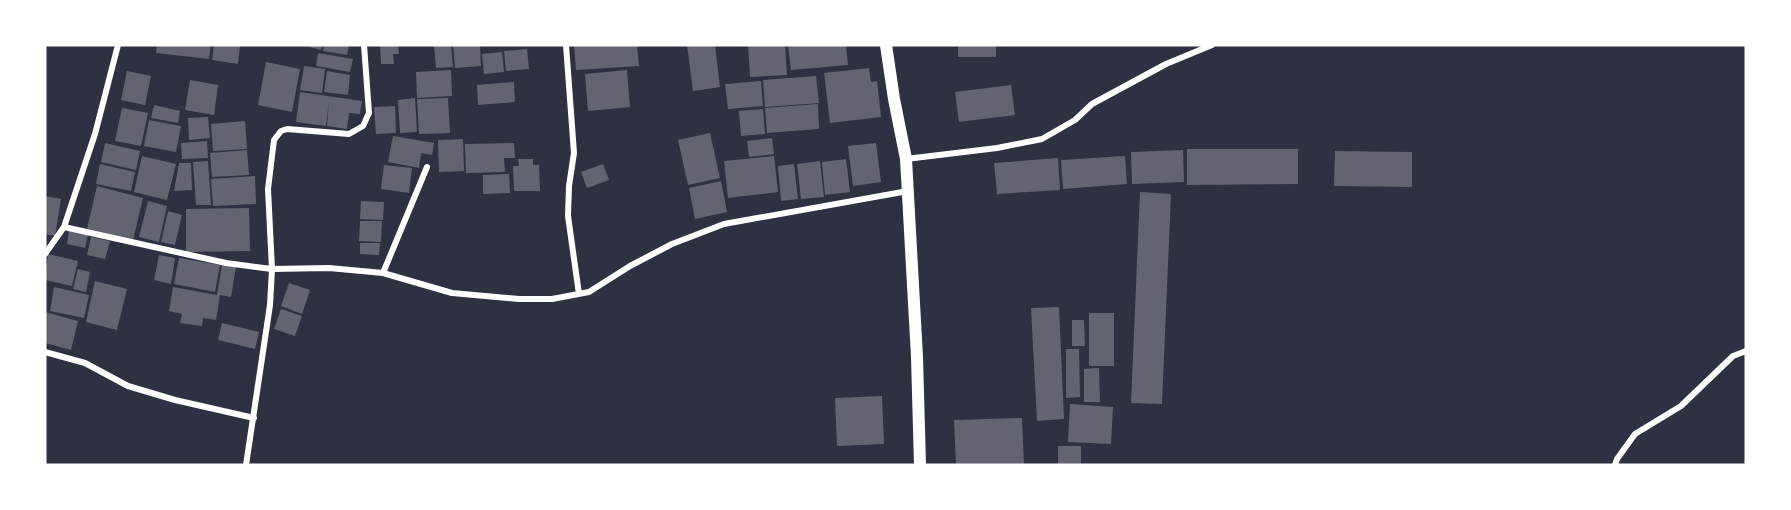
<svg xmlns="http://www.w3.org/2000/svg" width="1791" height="510" viewBox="0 0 1791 510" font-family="Inter,sans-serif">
	<rect width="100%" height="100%" fill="#2d3142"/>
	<path fill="#626471" d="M157 45H211L209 59 156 53Z
		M214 45H240L238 64 212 60Z
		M302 45H322L321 50Z
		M324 45H349L347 55 323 51Z
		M380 45H398L399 54H393L394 64H381Z
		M434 45H451L453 67 436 68Z
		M453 45H480L481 66 455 68Z
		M574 45H637L639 66 576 70Z
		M687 45H715L720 87 693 91Z
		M748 45H785L787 75 750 77Z
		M788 45H846L848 65 791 70Z
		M958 45H996V57H958Z
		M527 49 529 69 506 71 504 51Z
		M502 52 504 72 484 74 482 54Z
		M318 53 353 59 350 72 316 66Z
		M266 62 300 69 292 112 258 105Z
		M304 66 325 69 322 93 300 90Z
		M869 68 871 82 877 81 881 117 830 123 824 73Z
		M451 70 452 96 417 98 416 72Z
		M627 70 630 107 588 111 585 74Z
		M127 71 151 76 145 105 121 100Z
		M327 71 350 75 348 95 324 92Z
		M816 76 819 103 765 107 763 80Z
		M190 80 218 85 214 115 185 110Z
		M761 81 763 106 728 109 725 84Z
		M514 82 515 102 478 105 477 85Z
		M1011 85 1015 115 959 122 955 92Z
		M300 92 362 101 360 114 349 113 347 129 327 126 329 101 326 126 296 122Z
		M415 98 417 132 400 133 398 100Z
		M448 98 450 133 419 134 417 99Z
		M818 104 819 129 767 133 765 108Z
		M154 105 180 111 178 123 151 118Z
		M395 106 396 133 376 134 374 107Z
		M122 108 148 113 141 146 115 141Z
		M763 109 765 134 741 136 739 111Z
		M208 117 210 138 189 140 188 118Z
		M149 120 181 126 176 152 144 146Z
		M245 121 247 149 213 151 211 124Z
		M710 133 720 178 688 185 678 140Z
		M393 136 434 143 432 155 421 153 419 168 388 162Z
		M772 138 774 154 749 157 747 141Z
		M463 139 464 171 439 172 438 140Z
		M207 141 208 158 182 159 181 143Z
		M105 143 140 151 136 170 101 162Z
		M514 143 515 158H504L505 172 466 173 465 144Z
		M876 143 881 182 853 186 848 146Z
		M1187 149H1298V184L1187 185Z
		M247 150 249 175 212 177 210 153Z
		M1183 150 1184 182 1132 184 1131 152Z
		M1335 151 1412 152V187L1334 186Z
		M142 156 176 164 167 200 134 192Z
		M774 156 778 192 728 198 724 161Z
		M1125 156 1127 184 1063 189 1061 160Z
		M1058 158 1060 190 997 194 994 163Z
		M518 159H533V165H539L540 191H514L513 166H519Z
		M846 159 850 192 825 195 822 162Z
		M208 161 211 205H196L193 162Z
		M820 161 824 197 801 199 797 164Z
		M179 163H191L192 190 174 191Z
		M100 164 135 172 131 191 96 184Z
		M603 164 609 180 587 188 581 172Z
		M794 164 798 199 781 201 778 166Z
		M384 165 412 168 409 193 381 189Z
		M509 174 510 193 483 194V175Z
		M255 176 256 204 213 206 211 179Z
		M721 181 727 212 695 219 689 188Z
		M97 186 143 198 133 240 87 229Z
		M1140 192 1171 194 1162 404 1131 403Z
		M45 196 61 199 55 236 45 234Z
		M148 201 167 206 159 242 139 237Z
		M361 201 384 202 383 220 360 219Z
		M249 208 250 251 186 252V209Z
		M168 211 182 215 175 245 161 242Z
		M360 221H382L381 242 359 241Z
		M69 231 88 235 85 248 67 244Z
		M91 237 110 241 105 259 87 255Z
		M360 243H380L379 255 360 254Z
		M48 254 78 261 72 286 45 280Z
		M159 255 175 258 171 284 154 280Z
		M179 258 220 265 215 292 174 284Z
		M222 265 236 267 231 297 220 295 216 320 203 318 202 326 180 323 182 314 169 311 173 287 217 295Z
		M78 269 90 272 86 292 73 289Z
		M95 281 127 289 117 330 86 322Z
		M289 283 310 290 302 314 281 306Z
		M54 287 89 295 84 318 50 311Z
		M1059 307 1064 419 1037 421 1031 308Z
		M281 309 302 316 295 336 274 329Z
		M45 312 78 321 71 350 45 343Z
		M1089 313H1114V366H1089Z
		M1072 320H1084L1085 346H1072Z
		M222 323 259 332 255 349 218 340Z
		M1066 349H1079L1080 397 1066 398Z
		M1099 368 1100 402H1084V369Z
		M882 396 884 444 837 446 835 398Z
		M1070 404 1113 407 1111 444 1068 442Z
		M1022 418 1024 465H956L954 420Z
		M1058 446H1081V465H1058Z"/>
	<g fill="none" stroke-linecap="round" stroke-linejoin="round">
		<path stroke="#fff" stroke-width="6" d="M566 45 574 153 569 186 568 216 579 294
			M906 159 997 148 1042 139 1075 120 1092 104 1166 64 1212 45
			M64 227 226 263 272 269 329 268 383 273 452 293 519 299H552L589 292 630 266 672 244 724 224 908 191
			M45 254 64 227 95 134 118 45
			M383 273 427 167
			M45 352 85 363 128 386 175 400 254 418
			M246 465 270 305 272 269 268 189 274 140 281 131 287 129 349 134 363 126 369 113 364 45
			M1615 465 1617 459 1635 434 1681 406 1733 356 1746 351"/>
		<path stroke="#fff" stroke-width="12" d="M886 45 894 99 906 159 917 357 920 465"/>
	</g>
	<rect width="1791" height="510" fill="none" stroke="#ffffff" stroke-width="93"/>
</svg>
